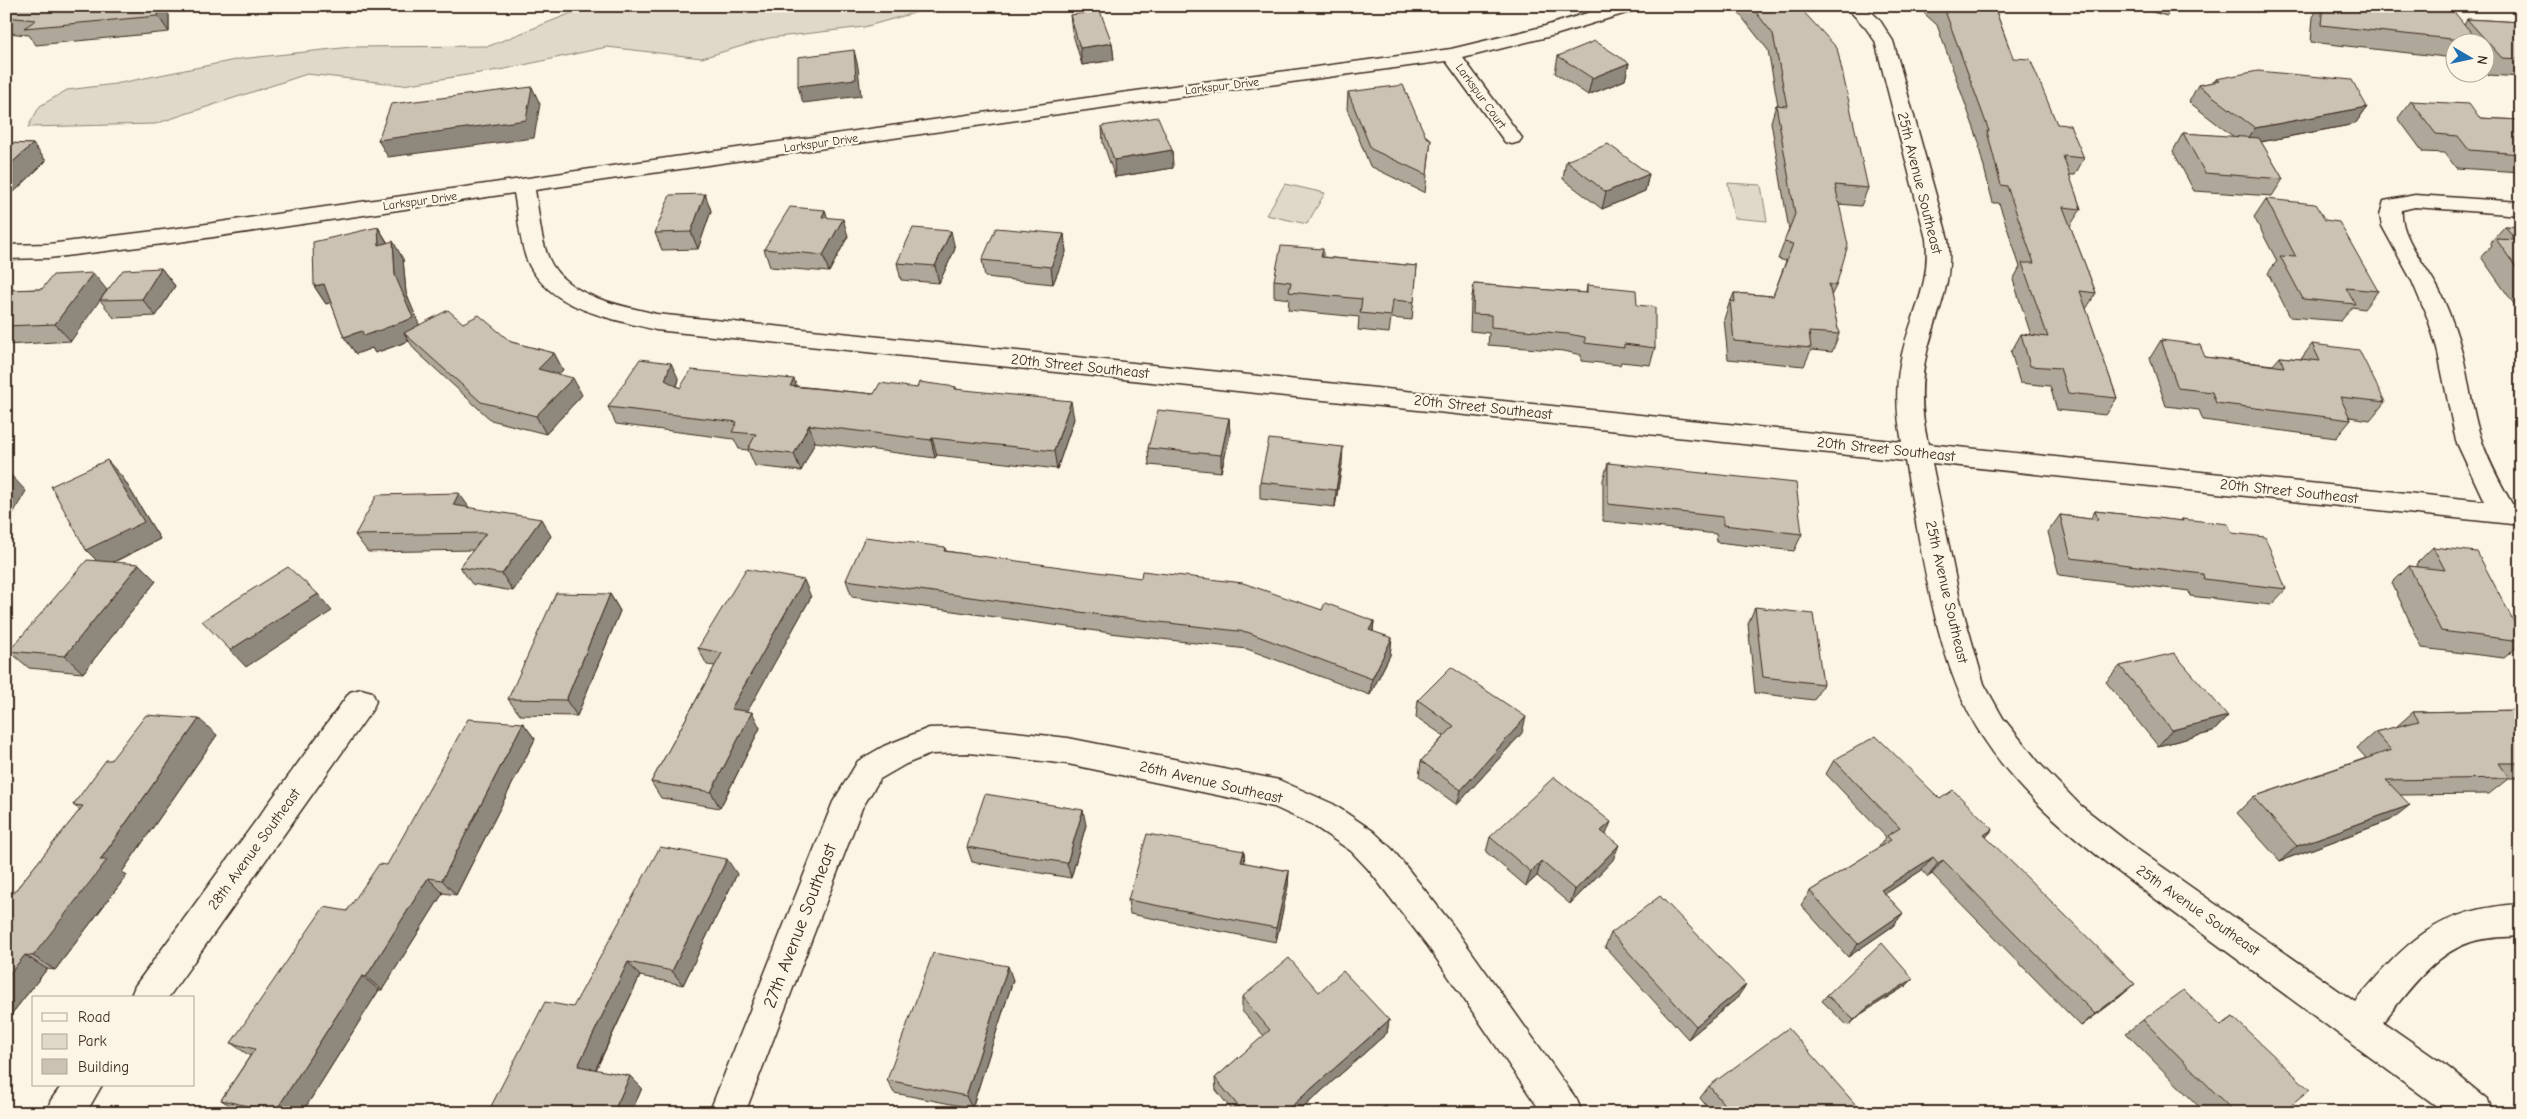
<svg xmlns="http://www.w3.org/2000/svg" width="2527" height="1119" viewBox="0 0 2527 1119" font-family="'Comic Neue',sans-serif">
	<rect width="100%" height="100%" fill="#fcf5e5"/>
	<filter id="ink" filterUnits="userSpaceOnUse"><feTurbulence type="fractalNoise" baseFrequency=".02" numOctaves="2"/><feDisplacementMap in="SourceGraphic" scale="10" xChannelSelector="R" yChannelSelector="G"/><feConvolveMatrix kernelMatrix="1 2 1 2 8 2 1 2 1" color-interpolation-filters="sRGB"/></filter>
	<g filter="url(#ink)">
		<path fill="#e0d8c8" stroke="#8e8173" d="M589 6H939L864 27 769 38 702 58 607 47 505 69 403 85 307 74 155 124 28 127 40 106 67 90 115 84 240 59 351 47 489 46Z
			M1728 183 1761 185 1767 221 1734 218Z
			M1285 184 1325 193 1307 224 1266 215Z"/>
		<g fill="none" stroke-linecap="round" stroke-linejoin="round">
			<defs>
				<path id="minor" d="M1610 6H1639L1636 10 1555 35 1463 58 1522 138 1519 142 1512 144 1505 142 1446 61 1121 105 535 190C539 212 540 238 549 259 566 297 620 305 656 314L1902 442C1896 412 1895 384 1902 354 1912 312 1931 284 1926 239L1875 41 1865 27 1845 6H1865L1879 19 1893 41 1948 239C1954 283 1937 311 1927 352 1919 384 1921 413 1928 444L2484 501 2456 441 2437 348 2428 319 2412 281 2382 226 2380 215 2384 201 2415 195 2521 202V215L2415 207 2402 210C2399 236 2429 269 2440 292 2450 314 2459 337 2464 361 2469 384 2472 408 2479 432 2486 457 2499 481 2512 504L2521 505V525L1932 463 1960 600 1984 684 2003 718 2040 764 2080 805 2134 847 2355 1002C2407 941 2436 909 2521 904V936C2504 937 2487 937 2471 942 2433 954 2407 993 2383 1022L2449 1068 2488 1100 2493 1113H2446L2112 867C2063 829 2016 789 1982 736 1935 664 1921 545 1905 461L656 330C610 318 546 309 526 258 519 237 518 214 514 193L179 242 49 258 6 259V245L49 244 179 228 1121 93 1451 49 1542 27Z
					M361 689 372 692 376 701 372 710 168 998H130L135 986 350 692Z
					M969 727 1068 738 1279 780 1333 804 1373 831 1392 849 1451 923 1577 1100 1582 1113H1542L1427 945 1368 869 1351 851 1311 824 1274 807 1068 764 969 753 931 754 906 764 880 779 862 808 745 1113H709L833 802 858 761 884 746 929 728Z
					M62 1085H102L86 1113H46L51 1100Z"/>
			</defs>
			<use href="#minor" stroke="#3b2a1e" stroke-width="3"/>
			<use href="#minor" fill="#fcf5e5" fill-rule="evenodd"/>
		</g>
		<path fill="#afa79a" stroke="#3b2a1e" d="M6 6 169 15V32L36 45 29 35 6 33Z
			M1738 6H1793L1868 188 1861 206 1839 204 1836 286 1831 296 1839 334 1832 352 1811 350 1804 366 1728 359 1724 319 1730 301H1731L1734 293 1773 296 1786 261 1778 259 1789 230 1771 122 1776 105H1778L1768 50 1737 11Z
			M1916 6H1994L2013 58 2057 124 2084 158 2075 175H2069L2081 209 2070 226 2096 293 2086 309 2117 398 2106 415 2057 410 2050 386 2020 383 2011 352 2021 334 2031 335 2013 280 2020 267 1999 203H1993L1979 148 1980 145 1937 25Z
			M2130 6H2172L2167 16Z
			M2314 6H2434L2464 24 2467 19 2521 22V77L2489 75 2484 70V42H2454V58L2311 42 2313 17 2315 13 2313 8Z
			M1070 15 1112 43 1114 60 1082 65 1072 31Z
			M1558 56 1629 63 1625 80 1588 95 1555 73Z
			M2216 79 2367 107 2355 124 2261 142 2283 179 2272 196 2194 191 2173 151 2183 133 2234 137 2189 102 2198 85 2214 82Z
			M1348 92 1431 139 1425 193 1370 166 1347 109Z
			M2411 101 2479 118 2521 120V172L2456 168 2445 153 2423 152 2398 118Z
			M1102 126 1172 150 1173 168 1115 177 1103 143Z
			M6 143 33 144 46 161 14 192 6 191Z
			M1566 161 1649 174 1645 191 1602 209 1563 179Z
			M705 194 711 211 698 249 662 250 655 233Z
			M2266 199 2325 220 2378 291 2364 309 2352 307 2341 321 2290 317 2268 273 2277 261 2254 217Z
			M825 210 827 217 848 236 829 272 770 267 764 249Z
			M2505 226 2521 227V314L2481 257 2491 245 2490 243Z
			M378 227 388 243 403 259 406 293 419 325 463 323 511 342 554 353 563 370 559 374 582 395 546 434 491 420 415 350 409 341 375 353 372 348 356 354 344 337 331 302 326 304 314 286Z
			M1064 234 1066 252 1053 284 985 277 982 260Z
			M955 249 939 283 901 280 897 263Z
			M1323 249V257L1417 266 1412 320 1391 318 1389 333 1358 330 1359 317 1288 310 1289 299 1274 297V280Z
			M161 268 175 286 156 316 114 318 100 300Z
			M1474 284 1586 293 1587 285 1637 305 1655 348 1650 365 1621 362 1620 365 1581 361V355L1564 351 1488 345 1489 333 1470 331 1471 302Z
			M42 289 71 341 6 345V290Z
			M2161 340 2205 357 2273 365 2280 357 2301 359 2312 344 2385 402 2370 420 2350 417 2351 420 2336 438 2203 420 2199 410 2166 406 2150 358Z
			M679 380 677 386 680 388 796 386 874 394 917 388 956 387V389L1074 419 1057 469 937 455 935 458 815 442 801 471 755 466 748 450 739 449 734 439 616 424 608 407Z
			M1229 418 1230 435 1221 472 1149 465 1148 448Z
			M1608 463 1802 534 1794 551 1717 542 1716 534 1603 521V480Z
			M1342 464 1335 507 1260 499V482Z
			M123 478 160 539 114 562 156 581 83 673 29 668 9 651 97 560 86 550Z
			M469 508 551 536 513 591 472 584 460 567 473 550 368 552 355 535Z
			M2095 511 2180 521 2182 519 2232 533 2286 589 2271 605 2190 596 2189 591 2059 575 2048 532 2060 515 2090 519Z
			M945 547 946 551 1322 610 1374 621 1373 632 1392 638 1390 655 1370 695 1247 649 1118 634 852 597 846 580Z
			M2433 547 2521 635V644L2504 658 2422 648 2392 583 2409 566 2417 567 2416 564Z
			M610 594 620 611 577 716 520 715 508 699Z
			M811 597 747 711 760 728 720 808 661 798 651 782 715 666 707 665 698 648Z
			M1755 607 1823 684 1814 700 1755 693 1748 624Z
			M2120 666 2228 716 2213 732 2158 746 2106 682Z
			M1418 700 1522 733 1457 805 1419 777 1421 761 1444 736 1416 717Z
			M2521 710V778H2509L2489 794 2400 795 2391 820 2280 861 2237 813 2253 797 2366 758 2357 748 2375 732 2396 727 2413 712Z
			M523 723 535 739 456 895 443 893 382 990H379L302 1113H243L241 1112 221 1100 250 1056 231 1043 387 865Z
			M217 735 122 872 127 875 55 970 47 969 6 1021V902L80 810 73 805 111 760Z
			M1834 760 1940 799 1993 829 1986 837 2121 996 2081 1026 1932 874 1928 877 1922 870 1885 894 1903 913 1893 926 1848 957 1801 905 1810 891 1877 849 1886 837 1826 774Z
			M1086 825 1071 878 972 862 967 847Z
			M1490 837 1613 860 1570 904 1537 876 1526 886 1486 852Z
			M1244 851V863L1289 871 1288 886 1276 942 1130 914 1128 900Z
			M737 874 683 985 640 976 596 1070 630 1076 642 1088 631 1113H489L488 1112 573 1007Z
			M1611 933 1737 998 1688 1039 1605 947Z
			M1913 979 1907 985 1861 1014 1848 1026 1822 1001 1827 995Z
			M1013 980 972 1108 894 1093 887 1080Z
			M1319 992 1389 1020 1387 1033 1297 1113H1234L1216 1090 1215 1078 1264 1036 1242 1011V997Z
			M2233 1017 2282 1113H2205L2126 1033 2143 1020 2220 1026Z
			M1709 1086 1863 1113H1712L1700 1098Z"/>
		<path fill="#8f887d" stroke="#3b2a1e" d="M158 6H163L169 15V32L158 16Z
			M1112 43 1114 60 1082 65 1080 48Z
			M854 50 858 67 861 96 803 103 798 86Z
			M1629 63 1625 80 1588 95 1592 78Z
			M532 87 540 104 534 138 388 157 378 140Z
			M2367 107 2355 124 2244 145 2255 128Z
			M33 144 46 161 14 192 6 182V168Z
			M1172 150 1173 168 1115 177 1114 160Z
			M1649 174 1645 191 1602 209 1606 192Z
			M705 194 711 211 698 249 691 232Z
			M825 210 830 227 822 217Z
			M843 219 848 236 829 272 823 255Z
			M378 227 388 244 379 245Z
			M951 231 955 249 939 283 935 266Z
			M1064 234 1066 252 1053 284 1051 267Z
			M393 241 403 259 406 293 424 336 404 333 409 341 375 353 372 348 356 354 344 337 362 331 395 275Z
			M161 268 175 286 156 316 142 299Z
			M93 273 107 290 71 341 55 324Z
			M324 284 336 301 326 304 314 286Z
			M554 353 563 370 547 386 538 369Z
			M671 363 679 380 672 398 665 380Z
			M573 378 582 395 546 434 536 416Z
			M794 379 800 397 790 386Z
			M1071 401 1074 419 1057 469 1054 451Z
			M1229 418 1230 435 1221 472V455Z
			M809 425 815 442 801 471 794 454Z
			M932 438 937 455 935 458 931 440Z
			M1343 447 1342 464 1335 507 1336 490Z
			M107 460 123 478 160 539 103 567 86 550Z
			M9 473 26 491 6 526V477Z
			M459 493 471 510 453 505Z
			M541 519 551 536 513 591 502 574Z
			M139 564 156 581 83 673 65 656Z
			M804 580 811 597 740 725 731 709Z
			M318 594 332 611 246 667 230 650Z
			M610 594 620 611 577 716 566 700Z
			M1374 621 1372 637 1369 630Z
			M1392 638 1390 655 1370 695 1372 679Z
			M752 712 760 728 720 808 711 792Z
			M2228 716 2213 732 2158 746 2172 730Z
			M1526 717 1522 733 1457 805 1461 790Z
			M199 719 217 735 122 872 127 875 55 970 33 956Z
			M523 723 535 739 456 895 442 880Z
			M2410 805 2391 820 2280 861 2297 846Z
			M1083 810 1086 825 1071 878 1067 863Z
			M1611 822 1605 837 1601 831Z
			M1993 829 1981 843 1984 835Z
			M1619 845 1613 860 1570 904 1575 890Z
			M1244 851 1245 866 1241 862Z
			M1933 857 1922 870 1871 903 1881 890Z
			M727 859 737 874 683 985 672 971Z
			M1943 860 1932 874 1928 877 1938 863Z
			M1541 861 1537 876 1526 886 1531 872Z
			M1289 871 1288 886 1276 942V928Z
			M428 878 443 893 382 990 366 977Z
			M1903 913 1893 926 1848 957 1858 944Z
			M25 955 47 969 6 1021V978Z
			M628 962 640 976 591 1079 578 1066Z
			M1008 966 1013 980 972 1108 966 1096Z
			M362 976 379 990 302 1113 275 1112Z
			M1913 979 1907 985 1861 1014 1848 1026 1854 1020 1867 1008Z
			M2135 984 2121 996 2081 1026 2095 1014Z
			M1746 985 1737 998 1688 1039 1696 1026Z
			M1389 1020 1387 1033 1297 1113H1284Z
			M630 1076 642 1088 631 1113H613Z"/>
		<path fill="#ccc2b3" stroke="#3b2a1e" d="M6 6H158V16L24 28 36 20 6 17Z
			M1751 6 1799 7 1837 48 1868 188 1835 185 1848 245 1836 286 1829 284 1839 334 1809 332 1811 348 1734 341 1730 301 1735 302 1734 293 1773 296 1793 244 1784 242 1795 214 1776 105 1787 106 1773 34Z
			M1942 6H1994L2013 58 2030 59 2057 124 2070 125 2084 158 2063 156 2081 209 2063 207 2096 293 2080 291 2117 398 2068 393 2060 368 2030 366 2021 334 2048 337 2022 263H2034L2007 186 2001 185 1987 131H1989L1944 8Z
			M2323 6H2434L2450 7 2479 42 2321 25Z
			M1100 11 1112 43 1080 48 1070 15Z
			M2467 19 2521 22V59L2502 58Z
			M1595 41 1629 63 1592 78 1558 56Z
			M854 50 856 79 798 86V57Z
			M2258 71 2352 80 2367 107 2255 128 2198 85 2219 81 2216 79Z
			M1403 85 1426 137 1431 139 1427 175 1371 149 1348 92Z
			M532 87 526 120 378 140 391 104Z
			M2411 101 2469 104 2479 118 2521 120V154L2469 150 2458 136 2436 134Z
			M1158 117 1172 150 1114 160 1102 126Z
			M2183 133 2259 138 2283 179 2205 173Z
			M6 143 33 144 6 168Z
			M1608 144 1649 174 1606 192 1566 161Z
			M705 194 691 232 655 233 670 195Z
			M2266 199 2315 204 2325 220 2339 222 2378 291 2346 288 2355 304 2303 299 2280 256 2296 257Z
			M790 207 825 210 822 217 843 219 823 255 764 249Z
			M2505 226 2521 227V274L2496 239 2516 240Z
			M378 227 379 245 393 241 395 275 413 318 364 336 362 331 344 337 324 284 314 286 313 242Z
			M913 228 951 231 935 266 897 263Z
			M996 228 1064 234 1051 267 982 260Z
			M1281 246 1323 249 1321 257 1417 266 1414 302 1393 300 1391 316 1360 313 1362 299 1289 292 1291 282 1274 280Z
			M161 268 142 299 100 300 123 270Z
			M93 273 55 324 6 326V290L42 289 53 275Z
			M1474 284 1587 293V285L1636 290 1637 305 1655 307V348L1624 344V348L1585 343V337L1568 334 1491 327V315L1473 314Z
			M448 310 463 323 479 315 511 342 554 353 538 369 573 378 536 416 481 402 404 333Z
			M2161 340 2200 345 2205 357 2284 367 2280 357 2320 361 2312 344 2359 350 2385 402 2340 397 2351 420 2216 403 2212 392 2178 388Z
			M640 359 671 363 665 380 680 388 691 370 794 379 790 386 874 394 880 383 917 388 919 382 956 387 955 389 1071 401 1054 451 932 438 931 440 809 425 794 454 748 449 756 434 732 432 737 422 608 407Z
			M1158 410 1229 418 1221 455 1148 448Z
			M1269 439 1343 447 1336 490 1260 482Z
			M107 460 144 522 86 550 51 486Z
			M1608 463 1796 483 1802 534 1723 525V517L1608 504Z
			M459 493 453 505 541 519 502 574 460 567 486 533 355 535 377 495Z
			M2095 511 2183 521 2182 519 2228 524 2232 533 2265 537 2286 589 2204 579 2203 574 2071 558 2060 515 2098 520Z
			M865 537 945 547 944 551 1141 578 1142 571 1243 583 1322 610 1325 603 1374 621 1369 630 1392 638 1372 679 1247 632 1116 617 846 580Z
			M2433 547 2477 552 2521 635V641L2441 631 2409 566 2445 570Z
			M87 560 139 564 65 656 9 651Z
			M288 567 318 594 230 650 202 621Z
			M746 569 804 580 731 709 752 712 711 792 651 782 722 653 698 648Z
			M556 593 610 594 566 700 508 699Z
			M1755 607 1813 614 1823 684 1763 677Z
			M2174 653 2228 716 2172 730 2120 666Z
			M1451 667 1526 717 1461 790 1421 761 1454 726 1418 700Z
			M2521 710V763H2499L2509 778 2386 780 2410 805 2297 846 2253 797 2391 750 2375 732 2419 721 2413 712Z
			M146 715 199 719 100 860H107L33 956 25 955 6 978V902L83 806 73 805 106 760H111Z
			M468 719 523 723 442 880 428 878 366 977 362 976 275 1112 221 1100 255 1049 231 1043 324 907 347 911 379 864 387 865Z
			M1876 736 1940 799 1953 790 1993 829 1984 835 2135 984 2095 1014 1943 860 1938 863 1933 857 1881 890 1903 913 1858 944 1810 891 1891 840 1887 836 1900 828 1834 760Z
			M1554 777 1611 822 1601 831 1619 845 1575 890 1541 861 1531 872 1490 837Z
			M985 794 1083 810 1067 863 967 847Z
			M1147 834 1244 851 1241 862 1289 871 1276 928 1128 900Z
			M660 847 727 859 672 971 628 962 578 1066 630 1076 613 1113H493L488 1112 545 1002 573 1007Z
			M1660 896 1746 985 1696 1026 1611 933Z
			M1882 943 1913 979 1867 1008 1854 1020 1827 995Z
			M933 953 1008 966 966 1096 887 1080Z
			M1289 958 1319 992 1343 971 1389 1020 1284 1113H1244L1215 1078 1270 1030 1242 997Z
			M2184 990 2221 1026 2233 1017 2310 1090 2282 1113H2235L2143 1020Z
			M1788 1028 1863 1113H1731L1709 1086Z
			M1386 1106 1389 1113H1374Z"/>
	</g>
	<g text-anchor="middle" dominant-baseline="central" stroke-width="4.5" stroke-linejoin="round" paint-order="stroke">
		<g font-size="12" fill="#3b2a1e" stroke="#fcf5e5">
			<text transform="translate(1222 86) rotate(-7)">Larkspur Drive</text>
			<text transform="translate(1481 96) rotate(54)">Larkspur Court</text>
			<text transform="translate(821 143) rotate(-8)">Larkspur Drive</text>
			<text transform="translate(420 201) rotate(-8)">Larkspur Drive</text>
		</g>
		<g font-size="15" fill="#3b2a1e" stroke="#fcf5e5">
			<text transform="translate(1920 183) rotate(76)">25th Avenue Southeast</text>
			<text transform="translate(1080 366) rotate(6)">20th Street Southeast</text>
			<text transform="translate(1483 407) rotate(6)">20th Street Southeast</text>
			<text transform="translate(1886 449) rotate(6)">20th Street Southeast</text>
			<text transform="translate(2289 491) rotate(6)">20th Street Southeast</text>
			<text transform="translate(1947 592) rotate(77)">25th Avenue Southeast</text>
			<text transform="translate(1211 782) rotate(13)">26th Avenue Southeast</text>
			<text transform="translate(254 849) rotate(-54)">28th Avenue Southeast</text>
			<text transform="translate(2198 910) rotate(35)">25th Avenue Southeast</text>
		</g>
		<g font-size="18" fill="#3b2a1e" stroke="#fcf5e5">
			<text transform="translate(800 926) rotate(-69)">27th Avenue Southeast</text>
		</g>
	</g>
	<rect width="2527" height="1119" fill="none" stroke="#fcf5e5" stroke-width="25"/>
	<rect x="12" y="12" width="2502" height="1094" fill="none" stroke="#3b2a1e" stroke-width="2" filter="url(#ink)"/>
	<rect x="32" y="996" width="162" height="90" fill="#fcf5e5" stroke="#afa495"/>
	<rect x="42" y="1013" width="25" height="8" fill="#fcf5e5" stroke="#afa495"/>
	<text x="78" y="1022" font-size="15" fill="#3b2a1e">Road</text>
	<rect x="42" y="1034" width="25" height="15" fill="#e0d8c8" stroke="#afa495"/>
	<text x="78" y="1046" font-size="15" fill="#3b2a1e">Park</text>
	<rect x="42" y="1059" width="25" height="15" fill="#ccc2b3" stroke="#afa495"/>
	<text x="78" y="1072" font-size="15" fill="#3b2a1e">Building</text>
	<g transform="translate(2470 58) rotate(99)"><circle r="24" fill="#fcf5e5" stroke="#afa495"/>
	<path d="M0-4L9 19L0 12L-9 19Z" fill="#1f6fb2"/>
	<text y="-8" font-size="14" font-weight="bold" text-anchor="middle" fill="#3b2a1e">N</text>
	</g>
</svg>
